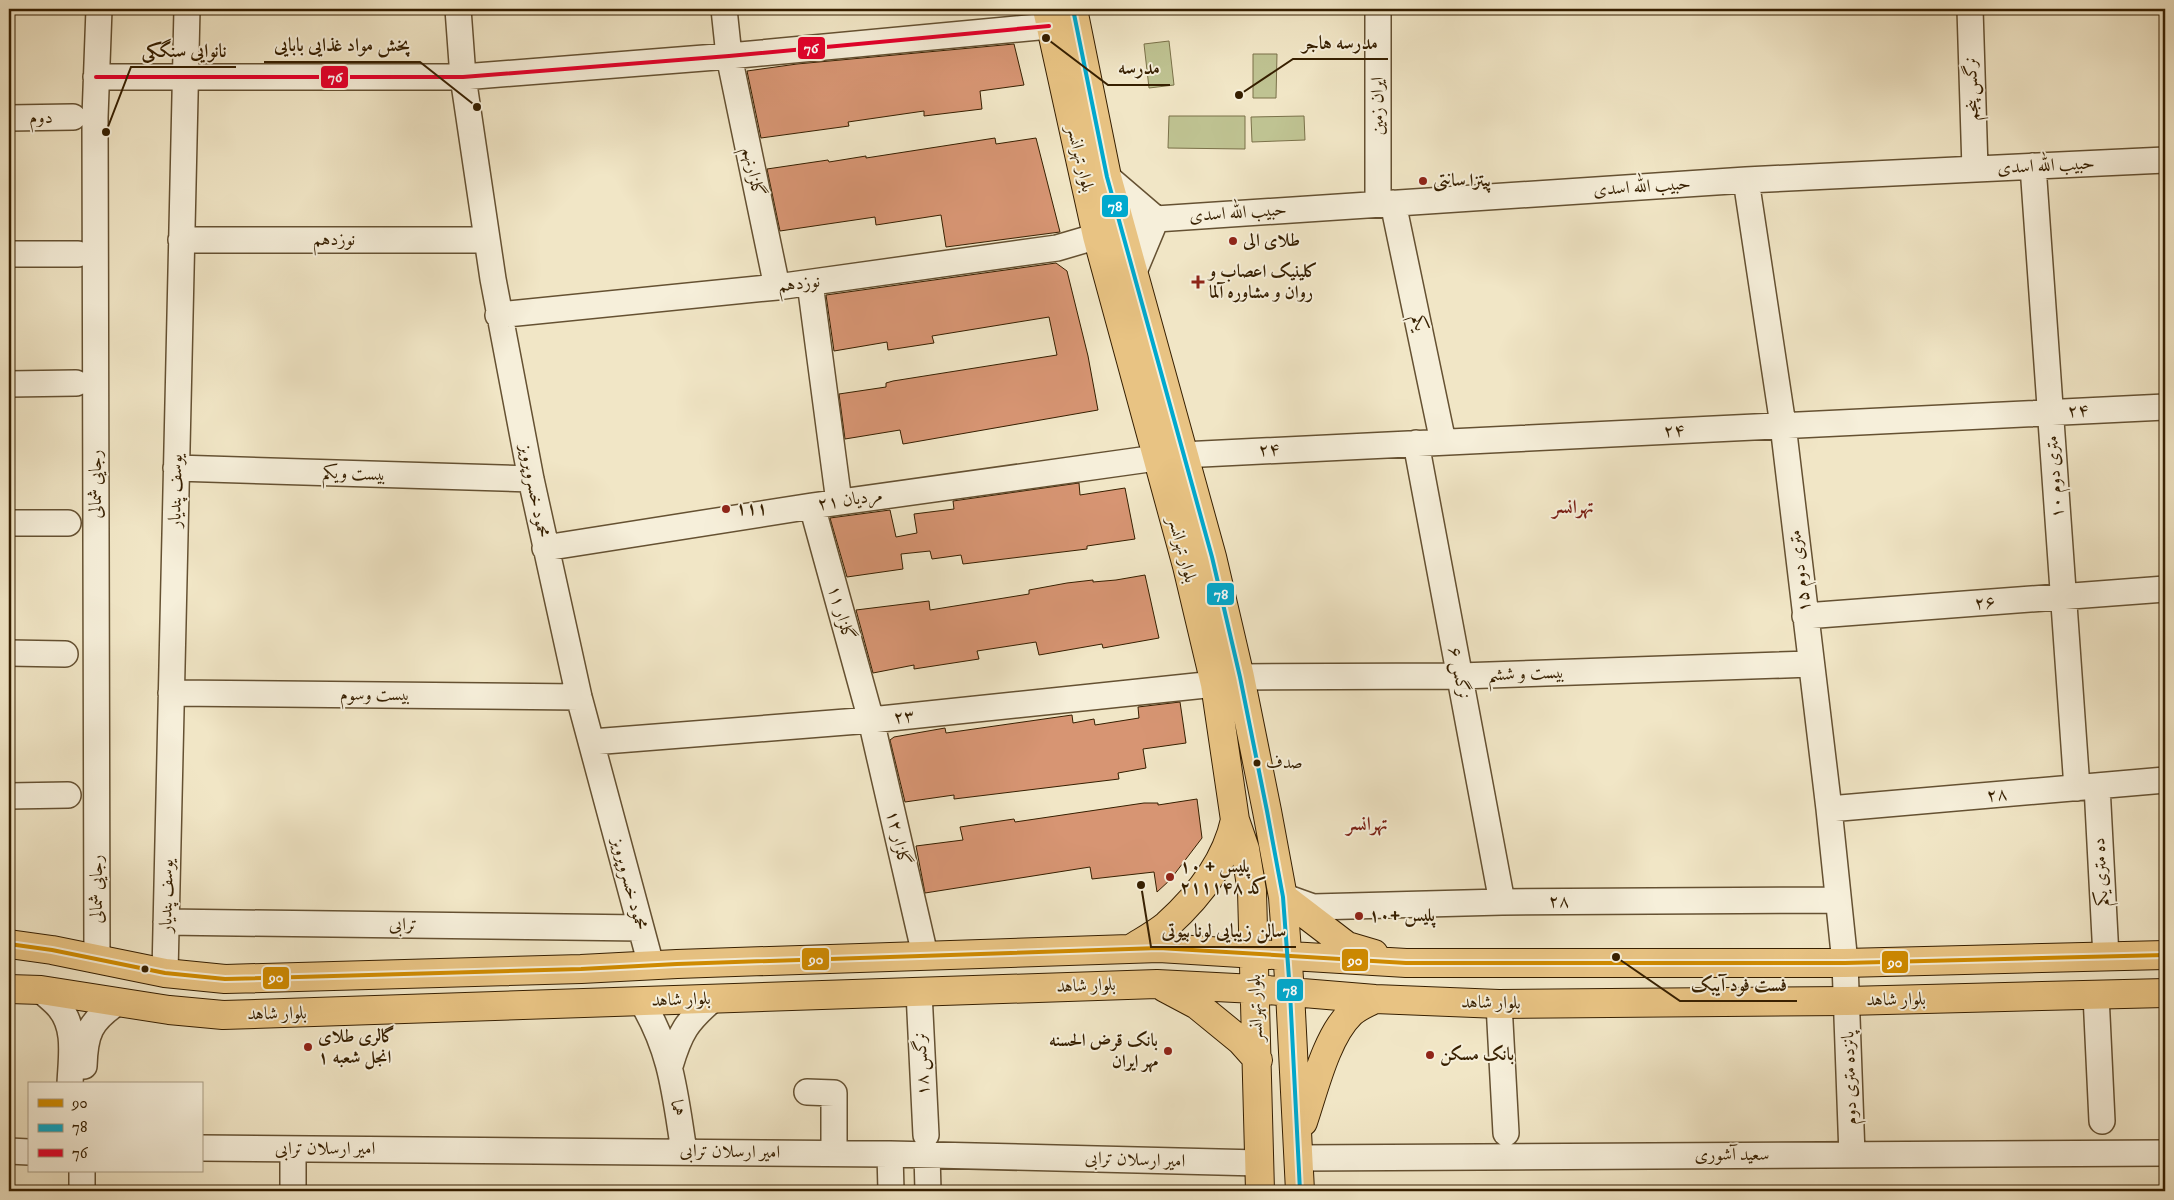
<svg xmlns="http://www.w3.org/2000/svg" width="2174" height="1200" viewBox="0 0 2174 1200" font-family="'IM FELL DW Pica',Amiri,serif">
	<rect width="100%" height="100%" fill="#f1e6c6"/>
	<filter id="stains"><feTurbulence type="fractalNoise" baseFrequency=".004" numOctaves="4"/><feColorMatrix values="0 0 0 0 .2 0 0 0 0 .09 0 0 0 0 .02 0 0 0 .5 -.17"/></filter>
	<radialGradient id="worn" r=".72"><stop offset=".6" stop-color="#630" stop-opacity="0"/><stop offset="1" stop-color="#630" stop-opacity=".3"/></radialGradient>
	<path fill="#bfc392" stroke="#7a7149" d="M1169 41 1174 85 1149 88 1144 44Z
		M1253 54H1277L1276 98H1253Z
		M1169 116H1245V149L1168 148Z
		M1304 116 1305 140 1252 142 1251 117Z"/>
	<path fill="#d79573" stroke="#361f00" d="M1014 44 1024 85 980 91 982 109 924 116V111L848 122 849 126 761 138 747 71 797 64Z
		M995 138 996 144 1036 138 1060 232 946 247 941 215 876 225 875 217 780 231 767 169 828 160 829 162 866 156V158Z
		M1056 263 1067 271 1088 356 1098 410 903 444 900 430 845 439 839 394 886 387V383L893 381 1057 355 1049 317 932 336 934 343 888 350 887 342 834 351 826 295Z
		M1079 483 1080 495 1125 488 1135 539 1087 546V549L963 564 961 555 932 559 930 551 901 554 903 569 847 577 830 518 890 510 896 537 917 533 914 514 954 509 953 501Z
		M1145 575 1159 638 1103 648 1102 644 1039 655 1036 642 977 651 979 659 914 669V665L873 673 856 610 929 601 930 610 1029 594V590L1067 583 1093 580V582L1116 580Z
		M1180 702 1186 743 1143 749 1146 768 1118 773 1119 779 954 799V795L905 802 890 740 894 737 945 728 946 733 1072 715 1073 723 1094 719 1095 725 1139 718 1138 707Z
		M1197 799 1202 838 1170 880 1157 892 1154 872 1092 879 1090 867 925 893 916 846 963 840 960 827 1014 819 1015 822 1144 803H1158V805Z"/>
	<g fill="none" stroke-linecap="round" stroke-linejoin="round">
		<defs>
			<path id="minor" d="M458 9 463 77 493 279 531 479 579 697 651 965
				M724 9 729 56 777 287
				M1378 9V203
				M1970 9 1975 169
				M96 77H463L729 56 1049 26
				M9 118 73 117
				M2033 166 2077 788
				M1107 177 1156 219 1133 274
				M1746 180 1783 425 1829 809 1845 963 1852 1155
				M1393 203 1443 442
				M181 240H487
				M9 254H78
				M810 283 839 502
				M498 315 777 287 1057 248 1156 219 1746 180 2165 160
				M9 384 76 383
				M1416 443 1502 902
				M1182 455 2165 407
				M176 468 531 479
				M812 506 871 720 925 955
				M9 523H68
				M545 548 812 506 1156 458
				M1805 616 2165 589
				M9 653 65 654
				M1240 677 1460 676 1811 664
				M171 693 579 697
				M592 742 871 720 1215 684
				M2097 786 2106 957
				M9 796 68 795
				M1829 809 2165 780
				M1285 897 1313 907 1502 902 1838 900
				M166 922 641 928
				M97 959 95 117 99 9
				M165 973 187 9
				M41 990C47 996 54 1001 59 1007 77 1028 71 1058 70 1084
				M919 992 926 1135
				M2096 995 2102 1121
				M642 1002C672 1052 675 1095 684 1151
				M1499 1004 1506 1133
				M84 1066C85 1033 90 1021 118 1002
				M670 1066C680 1032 687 1021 713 999
				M807 1092 834 1093V1153
				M201 1148 890 1154 1259 1163
				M9 1151 29 1152
				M890 1154 891 1191
				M927 1154 928 1191
				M1299 1158 2165 1153
				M82 1191V1171
				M293 1191V1149"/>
			<path id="major" d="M1047 9 1097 236 1187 566 1215 684 1235 820 1245 849 1252 891 1260 1191
				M1073 9 1107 177 1212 557 1240 677 1267 811 1283 897 1290 992 1300 1191
				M1283 897 1347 946 1374 954
				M9 944 52 950 165 973 225 979 581 969 677 964 1159 948 1406 963H1845L2165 955
				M1132 948C1143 941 1156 934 1167 925 1198 897 1226 862 1235 820
				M1165 988 1197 1005 1241 1041 1258 1060
				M9 989 41 990 169 1010 223 1015 1157 984 1255 989 1375 999 1499 1004 1847 1001 2165 993
				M1303 1122C1314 1090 1326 1037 1351 1013 1357 1007 1367 1003 1375 999"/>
		</defs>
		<use href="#minor" stroke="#655132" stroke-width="28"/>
		<use href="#major" stroke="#361f00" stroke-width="30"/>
		<use href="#minor" stroke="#f6efda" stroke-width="25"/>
		<use href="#major" stroke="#e8c383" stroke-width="28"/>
		<defs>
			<path id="bus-1" d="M9 944 52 950 165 973 225 979 581 969 677 964 1159 948 1406 963H1845L2165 955"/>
			<path id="bus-2" d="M1073 9 1107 177 1212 557 1240 677 1267 811 1283 897 1290 992 1300 1191"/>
			<path id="bus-3" d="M96 77H463L729 56 1049 26"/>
		</defs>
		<use href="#bus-1" stroke="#f6efda" stroke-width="8"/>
		<use href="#bus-2" stroke="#f6efda" stroke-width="8"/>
		<use href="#bus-3" stroke="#f6efda" stroke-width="8"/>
		<use href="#bus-1" stroke="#d08b00" stroke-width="4"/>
		<use href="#bus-2" stroke="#00a9ce" stroke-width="4"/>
		<use href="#bus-3" stroke="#e4002b" stroke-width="4"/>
	</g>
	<g fill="#8f2418" stroke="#f6efda" stroke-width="2">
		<circle cx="1423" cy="181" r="5"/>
		<circle cx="1233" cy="241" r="5"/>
		<path d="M1195.5 274.5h5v5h5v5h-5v5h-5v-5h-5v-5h5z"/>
		<circle cx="726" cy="509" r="5"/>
		<circle cx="1170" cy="877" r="5"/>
		<circle cx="1359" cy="916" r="5"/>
		<circle cx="308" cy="1047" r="5"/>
		<circle cx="1168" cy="1051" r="5"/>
		<circle cx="1430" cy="1055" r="5"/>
	</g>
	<g fill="#361f00" stroke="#f6efda" stroke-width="2">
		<circle cx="1257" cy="763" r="4.5"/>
		<circle cx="145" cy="969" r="4.5"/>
	</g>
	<g text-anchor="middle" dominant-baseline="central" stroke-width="4" stroke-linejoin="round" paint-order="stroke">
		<g font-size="17" fill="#361f00" stroke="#f6efda" text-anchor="start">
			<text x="1266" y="763">صدف</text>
		</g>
		<g font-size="18" fill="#361f00" stroke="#f6efda">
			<text transform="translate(1972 89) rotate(-92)">نرگس پنجم</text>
			<text transform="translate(1378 106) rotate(-90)">ایران زمین</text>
			<text transform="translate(41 118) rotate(-1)">دوم</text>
			<text transform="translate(1080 159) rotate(77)">بلوار تهرانسر</text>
			<text transform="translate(2046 166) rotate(-3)">حبیب الله اسدی</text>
			<text transform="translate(753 172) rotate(78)">گلزارنهم</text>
			<text transform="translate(1642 187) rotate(-4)">حبیب الله اسدی</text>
			<text transform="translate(1238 213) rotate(-4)">حبیب الله اسدی</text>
			<text x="334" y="240">نوزدهم</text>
			<text transform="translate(799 284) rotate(-7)">نوزدهم</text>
			<text transform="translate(1419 323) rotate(78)">یکم</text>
			<text transform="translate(2078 411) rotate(-3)">۲۴</text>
			<text transform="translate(1674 431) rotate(-3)">۲۴</text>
			<text transform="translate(1269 450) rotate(-3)">۲۴</text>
			<text transform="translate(354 474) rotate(2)">بیست ویکم</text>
			<text transform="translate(2055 477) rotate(-94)">۱۰ متری دوم</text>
			<text transform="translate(96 484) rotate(-90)">رجایی شمالی</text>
			<text transform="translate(176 491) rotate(-89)">یوسف پندیار</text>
			<text transform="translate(534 491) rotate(79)">محمود خسروپرویز</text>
			<text transform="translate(850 500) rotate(-8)">۲۱ مردیان</text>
			<text transform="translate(1182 550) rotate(75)">بلوار تهرانسر</text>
			<text transform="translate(1800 571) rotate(-97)">۱۵ متری دوم</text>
			<text transform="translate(1985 603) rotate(-4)">۲۶</text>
			<text transform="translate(841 613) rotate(74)">گلزار ۱۱</text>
			<text transform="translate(1459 673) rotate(79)">نرگس ۶</text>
			<text transform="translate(1526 674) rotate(-2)">بیست و ششم</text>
			<text x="375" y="695">بیست وسوم</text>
			<text transform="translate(904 717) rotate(-6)">۲۳</text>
			<text transform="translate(1997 795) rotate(-5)">۲۸</text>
			<text transform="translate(898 838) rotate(77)">گلزار ۱۲</text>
			<text transform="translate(2101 872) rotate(-93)">ده متری یکم</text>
			<text transform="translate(629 884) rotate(75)">محمود خسروپرویز</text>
			<text transform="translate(97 889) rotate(-90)">رجایی شمالی</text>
			<text transform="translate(167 896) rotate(-89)">یوسف پندیار</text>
			<text x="1559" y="902">۲۸</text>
			<text transform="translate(403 925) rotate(1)">ترابی</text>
			<text transform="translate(1086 986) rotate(-2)">بلوار شاهد</text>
			<text transform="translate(681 1000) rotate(-2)">بلوار شاهد</text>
			<text transform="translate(1896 1000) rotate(-1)">بلوار شاهد</text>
			<text transform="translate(1491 1003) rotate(1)">بلوار شاهد</text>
			<text transform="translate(1256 1008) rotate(-92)">بلوار تهرانسر</text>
			<text transform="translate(277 1014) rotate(-1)">بلوار شاهد</text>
			<text transform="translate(922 1064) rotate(-93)">نرگس ۱۸</text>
			<text transform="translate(1850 1078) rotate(-92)">پانزده متری دوم</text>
			<text transform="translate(677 1108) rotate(81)">هما</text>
			<text x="325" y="1149">امیر ارسلان ترابی</text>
			<text transform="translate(730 1152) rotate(1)">امیر ارسلان ترابی</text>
			<text x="1732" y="1155">سعید آشوری</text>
			<text transform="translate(1135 1160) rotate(2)">امیر ارسلان ترابی</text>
		</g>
		<g font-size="18" font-weight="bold" fill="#361f00" stroke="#f6efda" text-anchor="start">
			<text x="1433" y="181">پیتزا سانتی</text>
			<text x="1243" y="241">طلای الی</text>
			<text x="1209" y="272">کلینیک اعصاب و<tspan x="1209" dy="21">روان و مشاوره آلما</tspan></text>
			<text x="736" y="509">۱۱۱</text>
			<text x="1180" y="867">پلیس + ۱۰<tspan x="1180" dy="21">کد ۲۱۱۱۴۸</tspan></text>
			<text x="1369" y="916">پلیس +۱۰</text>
			<text x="318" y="1037">گالری طلای<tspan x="318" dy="21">انجل شعبه ۱</tspan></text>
			<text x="1158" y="1041" text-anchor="end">بانک قرض الحسنه<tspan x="1158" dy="21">مهر ایران</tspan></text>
			<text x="1440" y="1055">بانک مسکن</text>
		</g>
		<g font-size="19" font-weight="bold" fill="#7a1f14" stroke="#f6efda">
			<text x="1573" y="507">تهرانسر</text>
			<text x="1367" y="824">تهرانسر</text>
		</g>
	</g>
	<path fill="none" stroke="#361f00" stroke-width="2" d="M1239 95L1293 59H1388M477 107L420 62H264M106 132L131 67H236M1046 38L1108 85H1170M1141 885L1151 947H1296M1616 957L1680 1001H1797"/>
	<g fill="#361f00" stroke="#f6efda" stroke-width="2">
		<circle cx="1239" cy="95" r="5"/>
		<circle cx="477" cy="107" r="5"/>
		<circle cx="106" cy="132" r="5"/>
		<circle cx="1046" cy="38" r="5"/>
		<circle cx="1141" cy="885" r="5"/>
		<circle cx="1616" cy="957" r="5"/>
	</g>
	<g font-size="19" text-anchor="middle" font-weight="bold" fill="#361f00" stroke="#f6efda" stroke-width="4" stroke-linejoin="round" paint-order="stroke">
		<text x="1340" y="49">مدرسه هاجر</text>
		<text x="342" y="51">پخش مواد غذایی بابایی</text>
		<text x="184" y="57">نانوایی سنگکی</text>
		<text x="1139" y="74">مدرسه</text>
		<text x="1224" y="937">سالن زیبایی لونا بیوتی</text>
		<text x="1739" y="991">فست فود آیبک</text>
	</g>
	<g stroke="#f6efda" stroke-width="2">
		<rect x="797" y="36" width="29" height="24" rx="5" fill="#e4002b"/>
		<rect x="320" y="65" width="29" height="24" rx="5" fill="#e4002b"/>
		<rect x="1101" y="194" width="28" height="24" rx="5" fill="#00a9ce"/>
		<rect x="1206" y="582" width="29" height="24" rx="5" fill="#00a9ce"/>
		<rect x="801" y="947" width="29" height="24" rx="5" fill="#d08b00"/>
		<rect x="1341" y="948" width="28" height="24" rx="5" fill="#d08b00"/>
		<rect x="1881" y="950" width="28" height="24" rx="5" fill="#d08b00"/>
		<rect x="262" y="966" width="28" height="24" rx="5" fill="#d08b00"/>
		<rect x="1276" y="978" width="28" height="24" rx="5" fill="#00a9ce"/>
	</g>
	<g font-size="14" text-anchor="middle" font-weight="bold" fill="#fff">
		<text x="811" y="53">76</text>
		<text x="335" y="82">76</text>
		<text x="1115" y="211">78</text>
		<text x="1221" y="599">78</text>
		<text x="816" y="964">90</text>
		<text x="1355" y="965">90</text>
		<text x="1895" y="967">90</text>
		<text x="276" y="982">90</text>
		<text x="1290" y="995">78</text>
	</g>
	<rect width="2174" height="1200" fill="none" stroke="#f1e6c6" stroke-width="30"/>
	<rect x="10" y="10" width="2154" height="1180" fill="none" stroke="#361f00" stroke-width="2.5"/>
	<rect x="15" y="15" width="2144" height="1170" fill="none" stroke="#361f00"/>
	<rect x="28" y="1082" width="175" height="90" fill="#f6efda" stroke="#a99c83"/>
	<rect x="38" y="1099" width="25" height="8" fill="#d08b00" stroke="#a99c83"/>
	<text x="72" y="1108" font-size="15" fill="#361f00">90</text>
	<rect x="38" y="1124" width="25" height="8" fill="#00a9ce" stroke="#a99c83"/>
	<text x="72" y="1132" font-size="15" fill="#361f00">78</text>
	<rect x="38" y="1149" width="25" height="8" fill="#e4002b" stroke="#a99c83"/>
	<text x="72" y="1158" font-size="15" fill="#361f00">76</text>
	<rect width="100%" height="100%" filter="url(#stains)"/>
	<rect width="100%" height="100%" fill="url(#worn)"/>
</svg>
